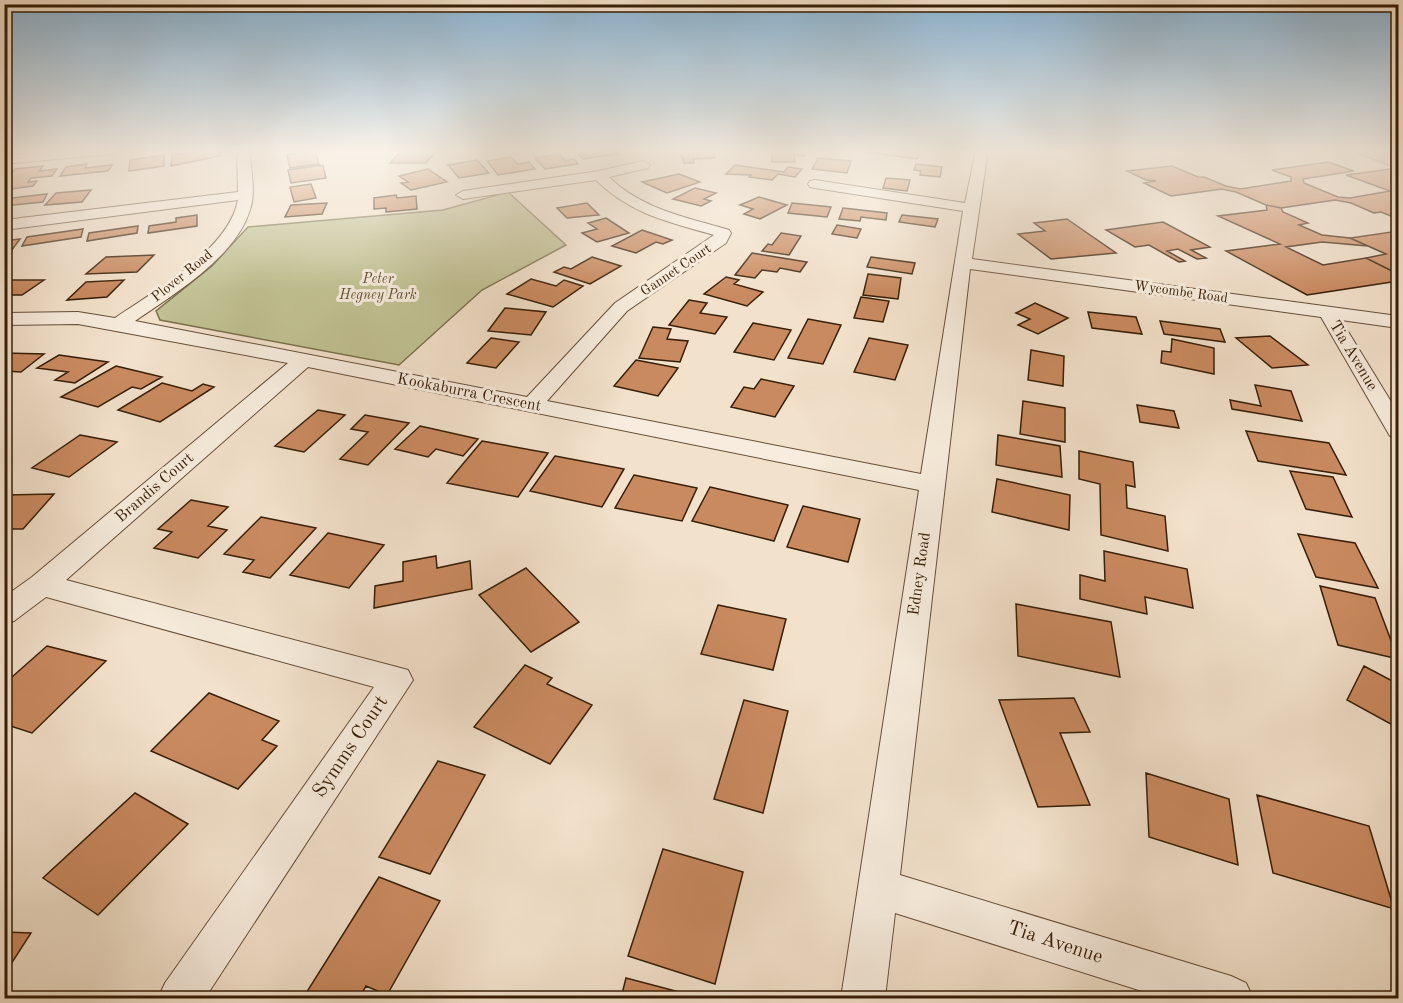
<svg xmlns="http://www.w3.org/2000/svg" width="1403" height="1003" viewBox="0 0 1403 1003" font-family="'Old Standard TT',serif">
	<rect width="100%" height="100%" fill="#f2e1cb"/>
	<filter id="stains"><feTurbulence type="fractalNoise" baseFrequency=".00333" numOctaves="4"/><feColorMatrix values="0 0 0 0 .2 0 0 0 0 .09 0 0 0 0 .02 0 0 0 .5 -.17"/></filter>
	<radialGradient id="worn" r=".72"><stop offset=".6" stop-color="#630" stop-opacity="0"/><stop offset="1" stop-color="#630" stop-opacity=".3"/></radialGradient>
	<path fill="#c1c193" stroke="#7c704d" stroke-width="1.5" d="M1349 150H1398V169Z
		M508 192 566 245 482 290 399 365 160 320 156 311 212 266 248 227 443 210Z"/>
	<path fill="#ca8a60" stroke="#371e07" stroke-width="1.5" d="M209 150H220V156L171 166 172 155Z
		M402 150H437L426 163H390Z
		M587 150H614L618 154 583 159 576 152Z
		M679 150H712L715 158 693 159 694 163H684Z
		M851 150H921L917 159Z
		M315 151 319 164 290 168 287 155Z
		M772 151H804L805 156 794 155 795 162H772Z
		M559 154 565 161 574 159 578 164 545 169 535 158Z
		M164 155V166L129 171 130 160Z
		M511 157 517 164 529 162 535 169 498 175 487 161Z
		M818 158 851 161 847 173 812 169Z
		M477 160 489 173 459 178 448 165Z
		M1328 162 1354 171 1303 179 1304 183 1338 197 1350 198 1390 191 1398 194V219L1381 212 1374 213 1351 203 1335 200 1281 208 1266 205 1236 192 1222 189 1171 196 1144 183 1156 181 1146 180 1127 171 1172 166 1198 177H1204L1226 186 1240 189 1291 181V177L1272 170Z
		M87 164 85 168 112 165 108 171 60 176 66 167Z
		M916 164 942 167 940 177 920 175 921 171 914 170Z
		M323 165 326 178 291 183 288 170Z
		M735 165 784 172 788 167 802 169 795 177 778 174 772 180 749 177 751 175 726 174Z
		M43 166 39 171 57 169 52 176 31 178 28 182 37 181 33 186 4 190V181L15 169Z
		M1398 168V194L1346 175Z
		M428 169 447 182 411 190 401 183 408 182 399 176Z
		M679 174 700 182 667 193 642 182Z
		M886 178 910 180 907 191 883 188Z
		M311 184 316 198 294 202 290 187Z
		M695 188 716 193 704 199 711 201 701 206 673 199Z
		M91 190 82 202 45 205 56 193Z
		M47 194 43 202 4 206V199Z
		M396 195 397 198 416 196 417 209 386 212V208L374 209V198Z
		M759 197 787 205 760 219 744 214 753 209 740 205Z
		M327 203 322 214 285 217 291 205Z
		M587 203 599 215 567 218 557 208Z
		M792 203 831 207 827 217 788 213Z
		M1266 205 1281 208 1283 212 1308 223 1299 225 1322 235 1350 238 1368 246 1322 242 1286 247 1323 265 1366 258 1398 274V281L1307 295 1226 251 1280 244 1218 216 1267 210Z
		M843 208 887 213 886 220 861 217 860 221 839 219Z
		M197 215V226L148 233 149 226 176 222V218Z
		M902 215 938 219 935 227 899 222Z
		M606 218 629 233 597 242 582 233 597 229 588 223Z
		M1067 219 1116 253 1051 259 1018 234 1045 231 1034 223Z
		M1163 222 1210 247 1191 250 1206 258 1197 259 1178 249 1167 251 1185 261 1179 262 1149 245 1135 247 1106 230Z
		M837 225 861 229 857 238 832 234Z
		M138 226 137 233 87 241 89 233Z
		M83 229 81 237 22 246 27 237Z
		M642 230 672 240 663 244 656 242 636 253 612 246Z
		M1398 231V274L1366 258 1386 254 1350 238Z
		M781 233 801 236 789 255 762 251 768 244 772 245Z
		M20 239 5 259H4V241Z
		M752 253 807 262 800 272 780 268 777 272 762 270 755 278 735 275Z
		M154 255 137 272 86 274 106 257Z
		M592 257 621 266 590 284 554 272 564 267 571 269Z
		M871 257 915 263 912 274 867 267Z
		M868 274 901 278 898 299 863 295Z
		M726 277 739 280 734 284 763 292 747 306 704 294Z
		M531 279 556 286 564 280 583 286 553 307 507 294Z
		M8 280H44L22 295H4V282Z
		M124 280 107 297 67 300 86 282Z
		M861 297 889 301 883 322 854 318Z
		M689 300 707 303 700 313 727 317 715 334 669 325Z
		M1035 303 1068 318 1038 334 1018 325 1030 319 1016 313Z
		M505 308 546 312 531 335 488 331Z
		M1088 312 1136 317 1142 334 1092 328Z
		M808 319 841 325 823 364 788 358Z
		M1160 321 1220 329 1225 342 1164 334Z
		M753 323 791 330 774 360 734 352Z
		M653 327 671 329 667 339 688 341 680 362 639 358Z
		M1270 336 1308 365 1272 368 1236 338Z
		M491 338 519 342 496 368 467 363Z
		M869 338 908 345 895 380 854 372Z
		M1172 339 1214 348V374L1161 363 1162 351 1171 352Z
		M1031 350 1064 356 1063 386 1028 380Z
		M4 353 44 354 21 372 4 371Z
		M59 355 108 362 75 383 55 380 68 372 37 368Z
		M636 360 678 368 658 396 614 386Z
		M116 366 162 377 141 389 132 387 98 407 61 397Z
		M761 379 794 386 775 417 731 407 744 387 754 389Z
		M162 383 192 391 203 384 214 387 160 422 118 410Z
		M1255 385 1291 391 1302 421 1232 409 1230 400 1261 406Z
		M1023 401 1065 408V442L1020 434Z
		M1137 405 1174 411 1179 428 1140 422Z
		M318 410 345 415 304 452 275 446Z
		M365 415 409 423 368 465 340 459 368 432 351 429Z
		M420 426 478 439 463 456 436 449 428 457 395 449Z
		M1246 431 1329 443 1346 475 1258 461Z
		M80 435 117 442 69 477 32 468Z
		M998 435 1060 446 1062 477 996 465Z
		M482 441 548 453 518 497 447 483Z
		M1079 451 1133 462 1135 487 1126 485 1127 508 1165 516 1168 551 1101 535 1100 484 1079 479Z
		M555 456 624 469 602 507 530 491Z
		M1290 471 1333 477 1352 517 1306 509Z
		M634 475 697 488 682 521 615 508Z
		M997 479 1070 495 1069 530 992 512Z
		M710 487 788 505 774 541 692 521Z
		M54 494 23 529H4V495Z
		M191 500 228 507 208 526 227 530 198 558 154 548 172 532 158 529Z
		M803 506 860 519 848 562 787 547Z
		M261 517 316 528 270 578 243 572 254 560 224 554Z
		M328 533 384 545 349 588 290 575Z
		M1298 534 1355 543 1378 588 1316 577Z
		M1104 551 1187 569 1193 608 1145 597 1147 614 1080 599V575L1105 581Z
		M436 556 437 568 470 561 472 589 374 608 375 586 403 581V562Z
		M526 568 579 622 531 652 479 595Z
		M1320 586 1375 598 1398 659 1338 645Z
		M1016 604 1111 622 1120 677 1018 656Z
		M718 605 786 619 773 670 701 654Z
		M47 646 106 661 32 733 4 724V684Z
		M525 665 552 678 547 684 592 705 550 764 474 727Z
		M1364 666 1398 684V728L1347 700Z
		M209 693 279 721 262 740 277 746 238 789 151 751Z
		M1074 698 1090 732 1060 733 1090 805 1038 807 999 700Z
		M744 700 788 711 763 813 714 799Z
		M438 761 485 775 430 874 379 857Z
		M1146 773 1229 799 1238 865 1149 837Z
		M135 793 188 824 98 915 43 878Z
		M1257 795 1369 826 1394 909 1273 873Z
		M663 849 743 872 715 984 628 956Z
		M379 877 440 901 387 995 366 986 359 998H303Z
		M4 932 31 933 4 975Z
		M626 978 702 998H621Z"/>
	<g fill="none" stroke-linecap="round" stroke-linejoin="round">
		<defs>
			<path id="minor" d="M65 150H117L111 154 4 164V156Z
				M237 150H249C251 169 256 192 250 210 235 258 174 294 135 321L527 397 615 303 714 235C669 222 630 214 596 180L463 199 456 195 463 191 599 171 643 161 650 165 648 168 609 177C641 209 686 217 729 230L731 233 726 243 627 311 547 401 921 474 963 211 815 188 810 187 808 184 810 181 815 180 965 203 976 150H988L972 259 1398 316V328L1341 320 1398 413V438L1390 436 1387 431 1321 317 970 269 900 875 1231 976 1246 983 1253 998H1164L895 913 885 998H841L919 490 308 367 66 580 397 667 408 670 413 680 205 998H158L165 983 374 687 46 597 14 621 4 624V597L32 577 288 363 78 324 4 325V313L78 312 115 318C154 291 229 250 238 200L4 230V220L238 192Z"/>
		</defs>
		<use href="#minor" stroke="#664f38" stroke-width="2"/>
		<use href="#minor" fill="#f7ecdd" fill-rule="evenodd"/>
	</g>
	<linearGradient id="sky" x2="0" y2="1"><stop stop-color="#8bb7d8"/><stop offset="0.52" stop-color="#f9f2e8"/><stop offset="1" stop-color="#f9f2e8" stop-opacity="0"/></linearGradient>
	<rect width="1403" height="291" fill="url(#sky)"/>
	<g text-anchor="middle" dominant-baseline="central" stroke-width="6" stroke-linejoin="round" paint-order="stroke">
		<g font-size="14" fill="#371e07" stroke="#f7ecdd">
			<text transform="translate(676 270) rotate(-34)">Gannet Court</text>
			<text transform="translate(182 276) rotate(-39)">Plover Road</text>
			<text transform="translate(1181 292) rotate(8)">Wycombe Road</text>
		</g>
		<g font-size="14" font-style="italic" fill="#604f31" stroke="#f7ecdd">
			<text x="378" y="279">Peter<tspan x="378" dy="16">Hegney Park</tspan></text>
		</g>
		<g font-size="16" fill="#371e07" stroke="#f7ecdd">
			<text transform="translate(1353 356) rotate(59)">Tia Avenue</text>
			<text transform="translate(469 393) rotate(11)">Kookaburra Crescent</text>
			<text transform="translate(155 488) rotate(-41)">Brandis Court</text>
			<text transform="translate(920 574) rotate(-82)">Edney Road</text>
		</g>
		<g font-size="20" fill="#371e07" stroke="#f7ecdd">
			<text transform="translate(351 747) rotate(-56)">Symms Court</text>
			<text transform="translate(1055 943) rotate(18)">Tia Avenue</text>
		</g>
	</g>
	<rect width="1403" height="1003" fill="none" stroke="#f2e1cb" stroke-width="24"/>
	<rect x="6" y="6" width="1391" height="991" fill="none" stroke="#371e07" stroke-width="3"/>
	<rect x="12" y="12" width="1379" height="979" fill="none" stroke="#371e07" stroke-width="1.5"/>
	<rect width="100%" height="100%" filter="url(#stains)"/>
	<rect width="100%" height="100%" fill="url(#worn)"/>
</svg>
